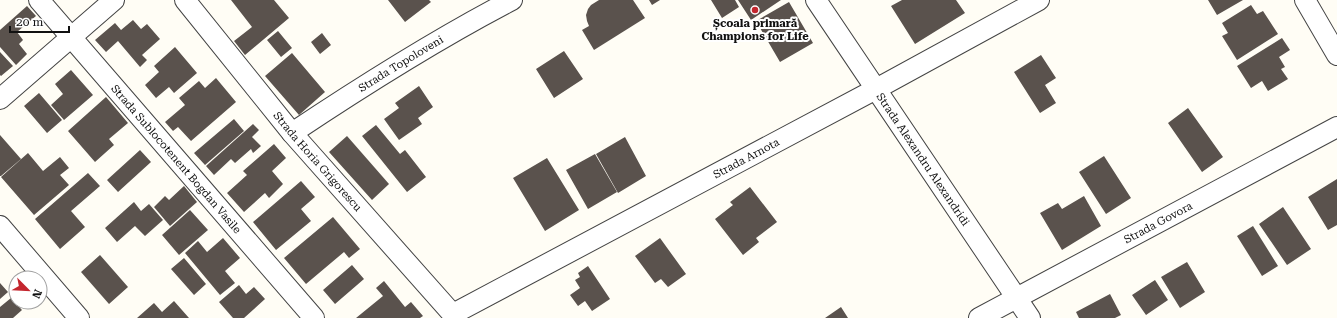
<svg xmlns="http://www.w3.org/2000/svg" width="1337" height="318" viewBox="0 0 1337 318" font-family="'Roboto Serif',serif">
	<rect width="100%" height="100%" fill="#fffdf5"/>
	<path fill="#5a524d" d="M231 0H274L289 18 245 55 234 41 252 27Z
		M388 0H429L431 2 405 22Z
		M599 0H633L645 18 594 50 582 30 589 26 587 21 586 15 588 9 591 5Z
		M649 0H660L652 5Z
		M711 0H735L739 7 722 18Z
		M738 0H781L751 20Z
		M902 0H956L965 13 915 44 891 6Z
		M1208 0H1243L1217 15Z
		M789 2 813 43 780 62 756 21Z
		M1251 5 1257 14 1263 11 1278 34 1237 60 1222 36 1228 33 1222 23Z
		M27 6 36 16 17 32 23 40 19 44 27 54 16 65 0 47V30Z
		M133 20 141 29 147 24 160 39 142 55 147 60 140 67 118 41 106 52 95 40 115 23 121 30Z
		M278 31 292 48 281 57 267 40Z
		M322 33 331 45 320 54 311 42Z
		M1282 38 1290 50 1279 57 1285 67 1281 69 1288 79 1268 91 1262 81 1251 88 1237 66Z
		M175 47 197 73 174 93 169 87 156 98 145 85 159 72 154 66Z
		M564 51 583 79 554 98 536 69Z
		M0 52 13 66 1 76 0 75Z
		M292 53 325 92 299 115 265 76Z
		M1041 55 1056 78 1045 85 1056 103 1040 113 1014 72Z
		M71 70 93 95 64 120 51 105 63 94 55 84Z
		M216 78 236 102 191 141 178 127 173 131 165 122 185 105 179 98 199 81 205 88Z
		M419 86 433 107 418 118 422 124 399 140 384 119 399 108 395 103Z
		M39 93 62 120 47 133 24 106Z
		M106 97 128 123 109 139 114 145 95 162 68 131Z
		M1188 108 1223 157 1202 172 1168 123Z
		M234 119 244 131 205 165 194 153Z
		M253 124 259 130 252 137 261 146 253 153 251 149 235 163 231 159 214 175 206 166Z
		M376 125 400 154 405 150 426 177 407 192 362 136Z
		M0 135 21 159 1 176H0Z
		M347 136 389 184 372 200 329 152Z
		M625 137 646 176 618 193 596 154Z
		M274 144 286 158 272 171 283 184 269 198 265 193 244 212 227 193 247 175 243 171Z
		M140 150 151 162 118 192 107 180Z
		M28 153 43 171 60 157 69 168 60 175 69 185 34 215 1 177Z
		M595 154 617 192 588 209 566 170Z
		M1104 156 1131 198 1106 214 1079 172Z
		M547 158 579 210 545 231 513 178Z
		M88 173 100 186 71 211 85 227 60 249 35 219Z
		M1337 179V225L1328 230 1308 197Z
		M301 181 315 197 301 209 311 221 276 250 253 222Z
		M184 186 197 202 170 226 154 207 165 196 169 200Z
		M750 187 777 222 756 238 759 242 743 255 715 219 733 205 730 202Z
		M1084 196 1101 226 1062 250 1040 213 1058 203 1062 209Z
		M134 202 141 211 149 204 163 220 145 236 135 226 117 242 105 228Z
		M1283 207 1311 249 1287 265 1259 224Z
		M190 210 208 230 179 255 162 235Z
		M333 217 360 249 349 258 344 252 306 284 284 258Z
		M1253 226 1278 266 1262 276 1237 236Z
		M223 238 240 258 225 271 235 283 220 295 185 253 198 241 207 252Z
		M660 238 686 274 668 287 661 279 655 283 635 256Z
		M100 255 128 287 109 304 81 272Z
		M184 258 206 284 194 295 171 269Z
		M1187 262 1205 292 1180 308 1161 277Z
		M352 265 364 279 335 304 323 290Z
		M588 266 610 299 592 311 585 301 578 306 570 295 580 288 575 280 580 277 578 273Z
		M1155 280 1168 300 1146 315 1132 295Z
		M384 281 405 307 411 302 423 316 420 318H356L383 296 376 288Z
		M0 283 8 292 0 299Z
		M239 285 246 294 254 287 265 299 244 318H233L219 302Z
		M1110 294 1121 315 1115 318H1079L1076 312Z
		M11 298 22 310 13 318H0V307Z
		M174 301 189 318H137L154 303 162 312Z
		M841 307 848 318H825Z"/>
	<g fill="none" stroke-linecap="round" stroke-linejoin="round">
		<defs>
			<g id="minor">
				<path id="s1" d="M39 0 314 318"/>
				<path id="s2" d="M185 0 292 133 456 318"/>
				<path id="s3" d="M816 0 1030 318"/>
				<path d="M1305 0 1337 55"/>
				<path d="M0 99 114 0"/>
				<path id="s4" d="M292 133C364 85 435 40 512 0"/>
				<path d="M0 226 79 318"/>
				<path id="s5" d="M453 314 876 89 1039 0"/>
				<path id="s6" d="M979 318 1337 127"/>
			</g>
		</defs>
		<use href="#minor" stroke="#444" stroke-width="22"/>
		<use href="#minor" stroke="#fff" stroke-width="20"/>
	</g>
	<circle fill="#c4262e" stroke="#fff" stroke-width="1.5" cx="755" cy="10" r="4"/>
	<g text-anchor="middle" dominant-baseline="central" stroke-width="4" stroke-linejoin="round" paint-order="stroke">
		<g font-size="11" font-weight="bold" fill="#111" stroke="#fff">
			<text x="755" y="23">Școala primară<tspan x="755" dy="13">Champions for Life</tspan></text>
		</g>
		<g font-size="11" fill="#111" stroke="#fff">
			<text stroke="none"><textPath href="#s4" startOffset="129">Strada Topoloveni</textPath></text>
			<text stroke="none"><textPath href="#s5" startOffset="332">Strada Arnota</textPath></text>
			<text stroke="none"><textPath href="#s1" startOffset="210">Strada Sublocotenent Bogdan Vasile</textPath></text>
			<text stroke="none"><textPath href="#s3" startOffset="192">Strada Alexandru Alexandridi</textPath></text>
			<text stroke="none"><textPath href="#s2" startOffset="209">Strada Horia Grigorescu</textPath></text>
			<text stroke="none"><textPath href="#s6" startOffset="203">Strada Govora</textPath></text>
		</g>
	</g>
	<g transform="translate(28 290) rotate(114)"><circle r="19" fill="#ffffff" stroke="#a0a0a0"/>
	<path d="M0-3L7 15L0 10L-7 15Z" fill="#c4262e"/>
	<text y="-6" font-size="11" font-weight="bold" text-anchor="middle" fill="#111111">N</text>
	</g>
	<path d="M10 26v6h59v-6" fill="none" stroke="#111111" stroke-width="2"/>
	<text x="16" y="26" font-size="12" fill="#111111" stroke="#ffffff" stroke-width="3" paint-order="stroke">20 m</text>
</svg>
